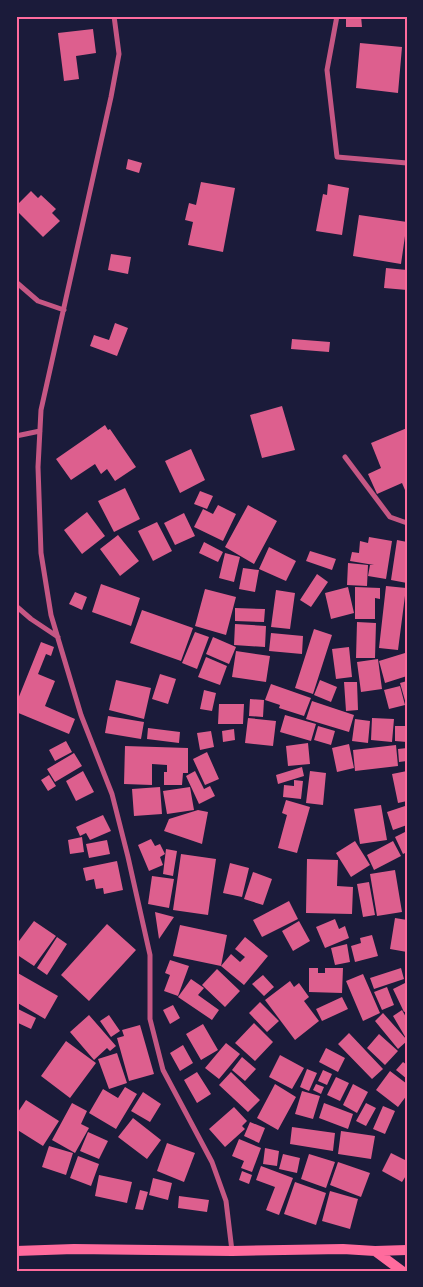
<svg xmlns="http://www.w3.org/2000/svg" width="423" height="1287" viewBox="0 0 423 1287" font-family="'Titillium Web',sans-serif">
	<rect width="100%" height="100%" fill="#1b1b3a"/>
	<path fill="#dd5f8e" d="M346 16H361L362 27H346Z
		M93 29 96 53 76 56 79 79 64 81 58 33Z
		M360 43 402 47 398 93 356 88Z
		M128 159 142 163 139 173 126 169Z
		M201 182 235 188 223 252 188 245 193 222 185 220 189 203 196 205Z
		M328 184 349 188 342 235 316 231 323 194 327 195Z
		M31 191 38 198 41 195 56 209 52 213 60 221 43 237 16 210V206Z
		M359 215 407 222 401 264 353 256Z
		M111 254 131 257 128 274 108 270Z
		M386 268 407 270V290L384 288Z
		M115 323 128 328 117 356 90 346 94 335 109 340Z
		M292 339 330 342 329 352 291 349Z
		M282 406 295 450 262 458 250 415Z
		M105 425 108 430 110 429 136 467 115 481 107 469 101 474 95 464 71 480 56 459Z
		M407 428V490H405L402 483 377 494 368 474 381 468 371 443Z
		M191 449 205 480 180 493 165 461Z
		M125 488 140 519 114 532 98 501Z
		M200 491 213 496 207 509 194 504Z
		M218 505 236 514 223 541 194 527 203 509 213 514Z
		M248 505 277 521 254 564 225 547Z
		M87 512 105 536 82 554 64 530Z
		M184 513 195 536 175 545 164 523Z
		M157 522 172 551 153 561 138 531Z
		M118 535 139 561 120 576 100 549Z
		M369 537 392 541 386 579 368 576 370 565H374L350 561 352 552 359 553 360 541 368 543Z
		M397 540 407 542V583L391 580Z
		M204 542 223 552 218 562 199 553Z
		M269 547 296 561 286 581 259 569Z
		M310 551 336 559 332 570 306 561Z
		M225 553 240 557 234 582 219 578Z
		M348 563 368 565 367 586 347 585Z
		M243 568 259 570 255 592 239 589Z
		M317 574 328 582 311 607 300 600Z
		M101 584 140 598 131 626 92 612Z
		M386 586 406 588 398 650 379 648Z
		M348 587 354 613 331 619 325 593Z
		M355 587 380 588V599L375 598V619H355Z
		M205 589 236 597 226 635 195 626Z
		M276 590 295 593 290 629 271 627Z
		M75 592 87 597 82 610 69 604Z
		M235 608 265 609 264 622 235 621Z
		M142 610 193 628 181 661 130 643Z
		M357 622 376 623 375 658H356Z
		M235 624 266 626 265 647 234 645Z
		M314 629 332 635 313 694 295 688Z
		M195 632 209 637 197 669 182 663Z
		M271 633 303 636 302 654 269 651Z
		M213 637 236 647 229 664 206 654Z
		M41 642 54 647 51 656 46 654 38 674 55 681 45 706 75 719 69 734 16 712V704Z
		M349 647 352 677 336 679 332 649Z
		M236 651 270 656 266 682 232 677Z
		M405 653 407 660V676L385 683 379 661Z
		M206 657 227 666 220 685 198 677Z
		M378 659 382 689 361 692 357 662Z
		M160 674 176 679 168 704 152 699Z
		M116 680 151 688 144 719 109 710Z
		M320 680 337 687 331 702 314 695Z
		M407 681V704H406L400 683Z
		M344 682H357L358 710 346 711Z
		M271 684 311 698 304 716 279 708 280 705 265 700Z
		M400 686 405 705 389 709 384 690Z
		M204 690 216 693 212 711 200 709Z
		M250 699 264 700 263 717 249 716Z
		M312 701 354 715 349 732 306 719Z
		M219 704H244L243 724H218Z
		M285 715 316 724 311 741 280 732Z
		M108 716 144 722 141 739 105 733Z
		M248 718 276 721 273 746 245 743Z
		M372 718 394 719 392 742 371 740Z
		M355 719 370 721 368 743 352 741Z
		M318 726 335 731 331 745 314 740Z
		M395 726H407V742L395 741Z
		M148 728 180 732 179 743 147 739Z
		M234 729 235 740 223 742 222 731Z
		M211 731 214 747 200 750 197 733Z
		M66 741 72 752 55 761 49 750Z
		M308 743 310 764 288 766 286 746Z
		M349 744 354 768 337 772 332 748Z
		M396 745 398 766 355 771 353 750Z
		M125 746 188 748V773H183L182 785H164V772H167V765L152 764V785L124 784Z
		M407 748V761L399 762 398 749Z
		M207 752 219 779 205 785 193 759Z
		M74 753 82 766 55 782 47 769Z
		M302 767 304 776 278 784 276 775Z
		M83 771 94 792 76 801 66 781Z
		M195 771 204 789 210 786 215 796 199 804 186 776Z
		M310 771 326 773 323 805 306 803Z
		M407 771V801L398 803 392 774Z
		M49 775 56 786 48 791 41 780Z
		M294 780 303 781 301 799 283 797 284 785 294 786Z
		M160 787 162 814 134 816 132 789Z
		M190 787 194 810 167 814 163 791Z
		M286 800 310 807 297 853 278 848 287 815 282 813Z
		M381 805 387 840 360 844 354 809Z
		M405 806 407 811V825L393 830 387 812Z
		M198 810 208 812 202 844 164 831 169 819Z
		M103 815 111 831 90 840 86 833 80 836 76 827Z
		M407 831V852L403 854 395 837Z
		M82 837 84 852 70 854 68 840Z
		M151 839 155 846 160 844 165 854 160 857 163 865 149 871 138 845Z
		M107 840 110 854 89 858 86 844Z
		M355 841 370 865 351 877 336 853Z
		M393 841 401 856 374 870 367 855Z
		M166 849 177 851 173 876 163 874Z
		M181 854 216 859 208 915 173 910Z
		M307 859 338 860 337 886 353 887 352 914 306 913Z
		M117 861 123 890 104 894 103 888 96 889 94 879 86 881 83 868Z
		M230 863 249 868 242 897 223 893Z
		M395 870 402 912 377 916 370 874Z
		M253 872 272 879 263 905 244 899Z
		M152 876 174 879 169 908 148 904Z
		M369 882 375 915 363 917 357 884Z
		M289 901 298 919 262 937 253 920Z
		M155 912 174 917 159 939Z
		M395 918 407 920V952L390 949Z
		M335 919 339 929 345 926 349 938 325 948 316 927Z
		M34 921 56 936 34 966 16 954V945Z
		M299 921 310 941 293 951 282 931Z
		M107 924 136 950 89 1001 61 975Z
		M180 925 227 935 221 966 173 956Z
		M372 935 378 956 355 962 351 946 361 943 360 938Z
		M57 937 67 944 47 975 37 968Z
		M245 937 268 956 244 985 221 966 231 954 240 962 245 957 235 949Z
		M347 944 350 962 335 965 331 948Z
		M170 960 189 966 178 996 164 991 170 975 165 973Z
		M309 968H318V973H325V968H343L342 993 309 992Z
		M401 968 404 979 374 989 370 978Z
		M217 969 240 991 225 1007 202 985Z
		M16 972 58 996 45 1019 16 1002Z
		M363 974 380 1013 363 1021 346 981Z
		M263 975 274 987 264 996 252 984Z
		M191 979 204 988 198 995 219 1010 212 1020 178 997Z
		M290 981 294 987 299 983 309 997 304 1001 319 1021 295 1040 265 1000Z
		M407 982V1011L404 1012 393 989Z
		M387 987 394 1005 382 1010 374 992Z
		M342 997 348 1009 322 1021 316 1009Z
		M260 1002 279 1021 267 1032 249 1013Z
		M173 1005 180 1018 170 1024 163 1010Z
		M16 1008 36 1018 31 1029 16 1022Z
		M402 1010 407 1019V1041L398 1049 375 1021 383 1013 407 1040 393 1016Z
		M89 1015 116 1046 110 1051 107 1048 94 1060 70 1032Z
		M109 1015 120 1031 111 1037 100 1021Z
		M254 1023 273 1042 255 1061 235 1043Z
		M203 1024 218 1050 201 1060 186 1034Z
		M140 1025 154 1074 129 1081 117 1038 124 1036 122 1030Z
		M349 1033 383 1069 372 1079 338 1044Z
		M379 1034 398 1051 385 1065 367 1048Z
		M66 1041 96 1063 70 1098 41 1076Z
		M226 1043 240 1054 219 1079 205 1068Z
		M183 1045 193 1063 180 1071 170 1053Z
		M326 1048 345 1058 338 1072 319 1062Z
		M117 1053 127 1083 109 1089 98 1059Z
		M280 1055 304 1068 292 1089 269 1077Z
		M242 1057 256 1069 245 1081 232 1070Z
		M403 1062 407 1065V1079L396 1070Z
		M307 1069 317 1073 309 1091 300 1087Z
		M323 1070 332 1074 327 1085 318 1081Z
		M390 1071 407 1084V1095L398 1107 376 1090Z
		M197 1072 211 1094 197 1103 184 1080Z
		M231 1072 260 1100 248 1112 219 1085Z
		M336 1077 349 1083 340 1101 327 1095Z
		M275 1084 296 1097 278 1130 257 1118Z
		M316 1084 324 1087 321 1094 313 1090Z
		M353 1084 368 1092 357 1113 343 1105Z
		M125 1087 137 1094 116 1129 89 1113 103 1089 118 1098Z
		M302 1091 320 1096 313 1119 295 1114Z
		M143 1092 161 1104 150 1122 131 1111Z
		M26 1100 59 1121 43 1146 16 1129V1115Z
		M72 1103 87 1111 81 1124 89 1128 75 1153 52 1140Z
		M324 1103 353 1114 348 1129 319 1118Z
		M366 1103 376 1108 366 1126 356 1121Z
		M383 1106 395 1111 385 1134 373 1129Z
		M234 1107 247 1121 242 1126 245 1129 225 1147 209 1129Z
		M133 1118 161 1140 147 1159 118 1137Z
		M250 1122 265 1128 259 1143 244 1136Z
		M292 1127 335 1133 333 1151 290 1144Z
		M341 1131 375 1136 371 1159 338 1154Z
		M88 1132 108 1141 99 1159 80 1151Z
		M239 1139 261 1148 252 1172 241 1168 244 1161 232 1156Z
		M167 1143 195 1153 184 1182 157 1171Z
		M49 1146 73 1153 66 1175 42 1167Z
		M265 1148 279 1151 277 1166 263 1164Z
		M391 1153 407 1161V1174L402 1182 382 1171Z
		M283 1154 300 1158 297 1173 279 1169Z
		M309 1154 335 1162 326 1188 301 1179Z
		M78 1156 99 1164 91 1186 70 1178Z
		M338 1162 370 1173 361 1197 330 1185Z
		M261 1166 293 1178 279 1215 266 1210 275 1187 256 1180Z
		M242 1171 252 1175 249 1184 239 1180Z
		M99 1175 132 1182 127 1203 95 1196Z
		M153 1178 172 1183 168 1200 149 1195Z
		M295 1182 326 1193 316 1225 284 1214Z
		M140 1190 148 1192 143 1210 135 1209Z
		M330 1191 358 1199 350 1229 322 1221Z
		M179 1196 209 1200 207 1212 178 1208Z"/>
	<g fill="none" stroke-linecap="round" stroke-linejoin="round">
		<path stroke="#c65784" stroke-width="5" d="M114 16 119 54 111 97 41 410 38 467 41 553 51 615 81 715 112 794 128 857 150 955V1019L163 1070 212 1162 226 1201 232 1251
			M337 16 327 70 337 157 407 163
			M16 282 38 301 64 310
			M16 436 40 431
			M345 457 390 517 407 523
			M16 606 31 619 58 637"/>
		<path stroke="#ff6b9d" stroke-width="10" d="M16 1251 74 1249 232 1251 343 1249 375 1251 407 1250
			M375 1251 402 1271"/>
	</g>
	<rect width="423" height="1287" fill="none" stroke="#1b1b3a" stroke-width="35"/>
	<rect x="18" y="18" width="388" height="1252" fill="none" stroke="#ff6b9d" stroke-width="2"/>
</svg>
